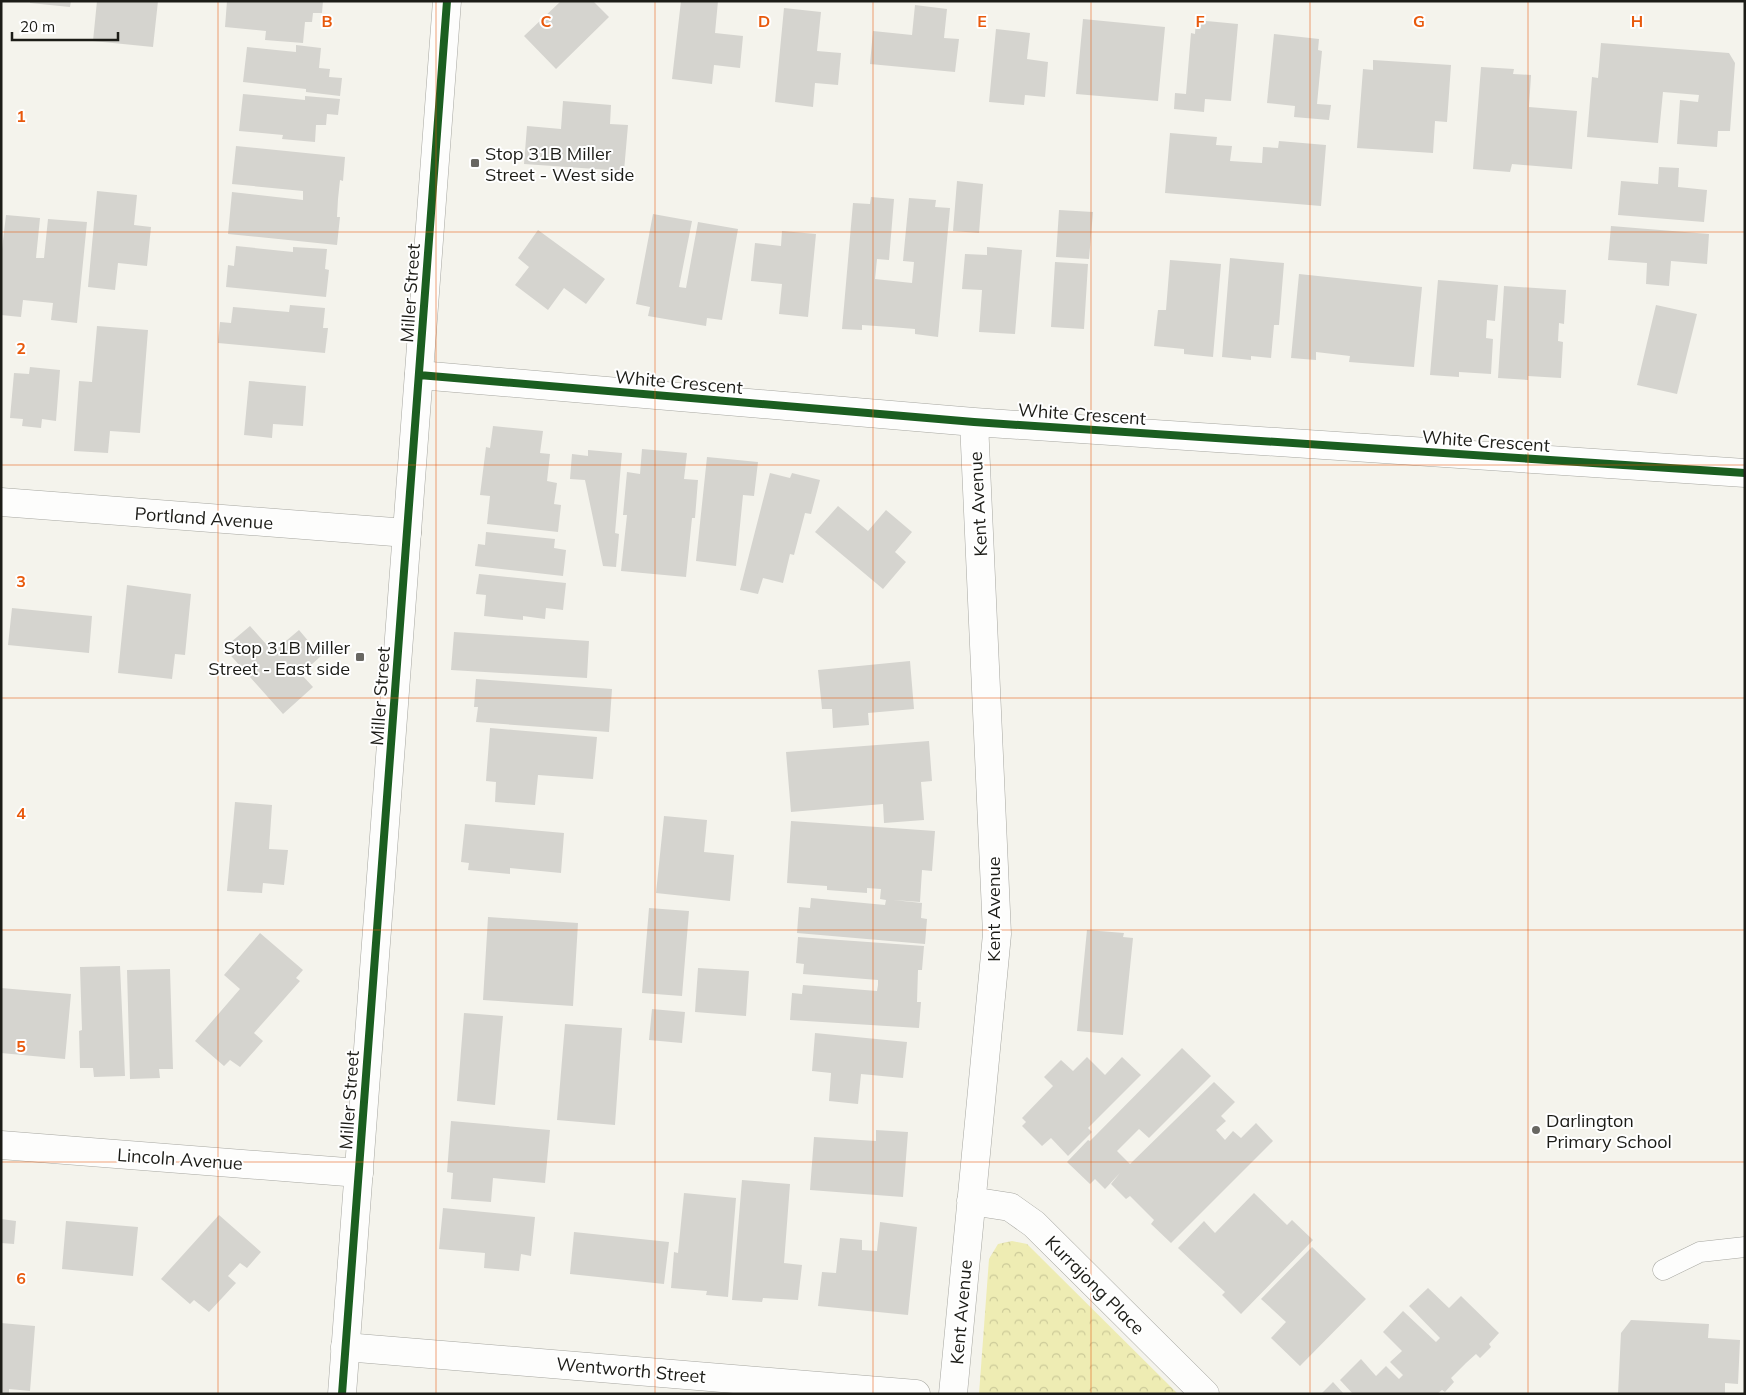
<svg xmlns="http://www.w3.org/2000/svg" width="1746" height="1395" viewBox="0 0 1746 1395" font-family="Mulish,sans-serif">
	<defs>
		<pattern id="park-crowns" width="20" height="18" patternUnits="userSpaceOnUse" patternTransform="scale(1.25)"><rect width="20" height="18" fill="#eeecb3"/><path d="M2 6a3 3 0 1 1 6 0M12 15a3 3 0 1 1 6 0" fill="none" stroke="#ccca99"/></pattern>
	</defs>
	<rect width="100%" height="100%" fill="#f4f3ec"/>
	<path fill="url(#park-crowns)" d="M1012 1241 1027 1244 1178 1394H979L989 1259 998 1244Z"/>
	<path fill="#d5d4cf" d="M30 1H71L70 7 30 3Z
		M97 1H158L153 47 93 41Z
		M227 1H323L322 13H313L312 22H305L303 43 265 40 266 31 225 27Z
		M561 1H593L609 17 556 69 524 36Z
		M681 1H718L715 33 743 36 740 68 714 65 712 84 672 79Z
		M915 5 947 9 944 38 959 39 955 72 870 64 873 31 912 35Z
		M784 8 821 12 817 51 841 53 838 85 815 83 813 107 775 102Z
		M1083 19 1165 27 1158 101 1076 94Z
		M1196 20 1238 24 1231 101 1205 99 1204 112 1174 109 1175 93 1186 94 1191 33 1195 34Z
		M996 29 1030 33 1027 59 1048 62 1045 97 1025 95 1024 105 989 102Z
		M1274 34 1319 39 1318 50 1322 51 1317 104 1331 105 1329 120 1294 117 1295 106 1267 103Z
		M1601 43 1729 53 1735 63 1730 131H1718L1717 147 1677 144 1680 100 1698 102 1699 95 1663 92 1658 143 1587 137 1592 77 1598 78Z
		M296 45 321 48 319 68 330 69 329 77 342 78 340 96 306 92V89L243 82 247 47 296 52Z
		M1373 60 1451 65 1447 122 1435 121 1433 153 1357 148 1363 69 1373 70Z
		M1481 67 1514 69 1513 74 1531 75 1529 107 1577 111 1572 169 1512 164 1510 172 1473 169Z
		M243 94 305 100V96L340 99 338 115 327 114 326 125H316L315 142 282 139 283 135 239 131Z
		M563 101 611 105 610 124 628 125 624 171 524 164 527 126 561 129Z
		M1170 133 1217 137 1216 145 1232 146 1230 161 1262 163 1263 147 1278 148 1279 141 1326 145 1321 206 1165 193Z
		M236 146 345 157 343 181 340 180 338 199 337 217H340L337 245 228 234 232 192 303 200V191L232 184Z
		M1659 167 1679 168 1678 187 1707 190 1704 222 1618 215 1621 181 1658 184Z
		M957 181 983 184 979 233 953 231Z
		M97 191 137 195 134 225 151 227 147 266 118 263 115 290 88 287Z
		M871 197 894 199 889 260 877 259 875 279 912 283 914 262 903 261 909 198 936 200 935 207 950 208 938 337 915 334V329L891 327 862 325V330L842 329 853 203 870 204Z
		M1059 210 1093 212 1089 259 1056 257Z
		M653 214 692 221 679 287 686 288 698 222 738 229 722 320 707 318 706 326 648 316 650 307 636 304Z
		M6 215 40 218 36 258H44L48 219 87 222 77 323 51 320 53 303 23 300 21 317 1 315V258Z
		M1611 226 1709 234 1707 264 1671 261 1669 286 1646 284 1647 263 1608 260Z
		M538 230 605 279 586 304 564 288 548 310 515 285 529 267 518 258Z
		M782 231 816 234 808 317 779 314 782 284 751 281 755 243 781 246Z
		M236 246 293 252V247L327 249 325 269 329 270 326 297 226 287 228 265 234 266Z
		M987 247 1022 250 1015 334 979 332 982 290 962 289 965 254 987 255Z
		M1230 258 1284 263 1279 325H1274L1271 358 1251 356V360L1222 357Z
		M1170 260 1221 264 1213 357 1184 354V349L1154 346 1158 310H1166Z
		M1055 262 1088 264 1084 329 1051 327Z
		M1299 274 1422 287 1414 367 1349 362 1350 356 1316 352V360L1291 358Z
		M1438 280 1498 285 1495 321 1487 320 1486 338 1493 339 1491 374 1459 372V377L1430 375Z
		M1504 286 1566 290 1564 324 1559 323 1558 341 1563 342 1561 378 1528 376V380L1498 378Z
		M290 305 325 308 323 328H328L325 353 218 343 220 322 231 323 233 307 289 312Z
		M1656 305 1697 314 1677 394 1637 385Z
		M97 326 148 330 140 433 110 431 108 453 74 451 79 381 92 382Z
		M30 367 60 370 56 421 42 419 41 428 22 426 23 419 10 418 14 373 29 374Z
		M249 381 306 386 303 426 273 424 272 438 244 435Z
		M493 426 543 431 540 453 550 454 547 481 557 483 554 504 561 505 558 532 487 524 490 496 480 495 486 447 490 448Z
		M642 449 687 453 684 479 698 480 695 518H692L686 577 621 571 627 515H623L627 472 640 474Z
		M588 450 622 453 615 533 619 534 616 567 603 566 585 480 570 479 572 454 588 456Z
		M707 457 758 462 754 496 743 495 736 566 696 561Z
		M770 473 790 478 792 473 820 480 811 514 805 513 794 555 790 554 783 583 763 578 758 594 740 590Z
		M838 506 868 531 886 510 912 532 895 552 906 562 883 589 815 532Z
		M486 532 555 539 554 548 566 550 563 576 475 566 478 544 485 545Z
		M479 574 566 583 563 610 546 608 545 619 523 616V620L484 616 486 595 476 594Z
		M127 585 191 594 185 655 175 654 172 679 118 673Z
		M12 608 92 616 89 653 8 645Z
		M250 626 273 652 299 630 321 656 301 674 313 687 283 714 224 648Z
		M454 632 589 641 587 678 451 670Z
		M910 661 914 709 868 713 869 725 833 728 832 709H822L818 670Z
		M476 679 612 689 609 732 476 722 478 707H474Z
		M490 728 597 737 593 779 538 775 535 805 495 802 496 782 486 781Z
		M929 741 932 781 921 782 924 820 884 823 883 804 791 812 786 752Z
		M235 802 272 805 269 849 288 850 284 885 263 883 262 893 227 891Z
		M664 816 707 820 704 852 734 855 730 901 656 893Z
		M791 821 935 831 932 871 922 870 920 902 893 900 922 903 921 918 927 919 925 944 797 933 799 907 810 908 811 898 885 905 886 900 880 899 881 889 867 888V893L827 890V886L787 883Z
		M465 824 564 833 561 873 510 868V874L468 870 469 863 461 862Z
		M649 908 689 911 682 996 642 993Z
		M488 917 578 923 573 1006 483 1000Z
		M1087 930 1124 933 1123 937 1133 938 1123 1035 1077 1031Z
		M260 933 303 970 296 978 300 981 254 1033 263 1041 240 1067 230 1060 224 1066 195 1041 240 989 224 975Z
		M798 937 924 946 922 970H918L917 1002H921L919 1028 790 1020 792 993 802 994 803 985 877 991 878 985V980L803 974 804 964 796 963Z
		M120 966 125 1076 94 1077 93 1068H80L79 1031 82 1030 80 967Z
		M698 968 749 971 746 1016 695 1012Z
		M170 969 173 1069H159L160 1078 130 1079 127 970Z
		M1 988 71 994 65 1059 1 1053Z
		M652 1009 685 1012 682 1043 649 1040Z
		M464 1013 503 1016 495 1105 457 1101Z
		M565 1024 622 1028 615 1125 557 1120Z
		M815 1033 907 1042 903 1078 861 1074 858 1104 829 1101 831 1073 812 1071Z
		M1182 1048 1211 1076 1149 1138 1139 1129 1117 1151 1130 1164 1214 1082 1235 1102 1221 1116 1226 1121 1216 1130 1225 1140 1233 1131 1241 1138 1256 1123 1273 1141 1171 1243 1151 1224 1154 1220 1130 1196 1126 1199 1111 1184 1120 1173 1105 1189 1095 1179 1090 1184 1067 1162 1088 1140 1090 1141Z
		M1087 1057 1105 1075 1122 1057 1141 1075 1088 1128 1092 1132 1068 1156 1051 1138 1042 1146 1022 1126 1026 1122 1022 1118 1053 1086 1044 1077 1061 1060 1073 1071Z
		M451 1121 550 1130 545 1183 493 1178 491 1202 451 1199 453 1173 447 1172Z
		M876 1130 908 1132 903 1197 810 1190 814 1137 876 1141Z
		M742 1180 790 1184 784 1263 802 1265 798 1300 763 1298 762 1302 732 1300Z
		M684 1193 736 1198 728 1297 706 1295 707 1291 671 1288 674 1252 678 1253Z
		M1254 1193 1287 1225 1292 1220 1313 1240 1241 1314 1222 1295 1225 1292 1178 1248 1204 1221 1215 1233Z
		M443 1208 535 1217 531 1256 521 1254 519 1271 484 1268 485 1253 439 1249Z
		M219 1215 261 1252 247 1268 240 1263 228 1276 236 1283 209 1312 194 1300 190 1304 161 1279Z
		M1 1219 16 1221 14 1244 1 1243Z
		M66 1221 138 1227 133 1276 62 1269Z
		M880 1222 917 1227 908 1315 818 1306 822 1272 836 1273 840 1238 862 1240V1250L877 1251Z
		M574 1232 669 1242 664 1284 570 1274Z
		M1312 1247 1366 1299 1300 1366 1271 1338 1286 1322 1261 1299Z
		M1428 1288 1449 1308 1461 1296 1499 1333 1489 1344 1491 1347 1480 1358 1476 1354 1466 1363 1451 1378 1454 1382 1445 1392 1442 1390 1437 1394H1353L1340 1380 1361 1359 1376 1376 1386 1366 1399 1379 1403 1375 1390 1362 1402 1351 1383 1332 1403 1311 1436 1342 1440 1338 1409 1306Z
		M1631 1320 1709 1324 1708 1338 1740 1340 1738 1384 1725 1383V1394H1618L1621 1333Z
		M1 1323 35 1326 30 1391 9 1389V1394H1Z
		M1333 1382 1344 1394H1321Z"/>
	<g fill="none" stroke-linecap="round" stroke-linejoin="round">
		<defs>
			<path id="service" d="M1663 1270 1700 1252 1745 1247"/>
			<path id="minor" d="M419 375 974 422 1745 473
				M1 502 407 533
				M1 1145 359 1173
				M971 1201 1010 1207 1034 1224 1205 1394
				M345 1347 916 1394
				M953 1394 997 934 974 422"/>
			<path id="tertiary" d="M342 1394 447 1"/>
		</defs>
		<use href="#service" stroke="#a7a7a1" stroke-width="21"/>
		<use href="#minor" stroke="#a7a7a1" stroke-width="29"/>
		<use href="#tertiary" stroke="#a7a7a1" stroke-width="29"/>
		<use href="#service" stroke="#fdfdfc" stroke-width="20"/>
		<use href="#minor" stroke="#fdfdfc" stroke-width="28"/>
		<use href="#tertiary" stroke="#fdfdfc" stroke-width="28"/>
		<defs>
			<path id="cycleway" d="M419 375 974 422 1745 473
				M342 1394 447 1"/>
		</defs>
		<use href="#cycleway" stroke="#fff" stroke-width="11"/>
		<use href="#cycleway" stroke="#1b5e20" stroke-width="8"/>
	</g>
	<path fill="none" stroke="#e8590c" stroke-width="1" stroke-opacity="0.55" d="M218 1V1394M436 1V1394M655 1V1394M873 1V1394M1091 1V1394M1310 1V1394M1528 1V1394M1 232H1745M1 465H1745M1 698H1745M1 930H1745M1 1162H1745"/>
	<g fill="#686762" stroke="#fff" stroke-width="2">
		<rect x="470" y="158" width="10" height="10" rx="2.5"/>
		<rect x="355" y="652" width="10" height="10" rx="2.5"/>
		<circle cx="1536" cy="1130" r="5"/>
	</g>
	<g text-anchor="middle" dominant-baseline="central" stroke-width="4" stroke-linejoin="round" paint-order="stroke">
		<g font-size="18" fill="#1c1c17" stroke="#fff" text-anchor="start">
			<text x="485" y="153">Stop 31B Miller<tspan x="485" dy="21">Street - West side</tspan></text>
			<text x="350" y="647" text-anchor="end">Stop 31B Miller<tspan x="350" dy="21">Street - East side</tspan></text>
			<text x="1546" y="1120">Darlington<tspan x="1546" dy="21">Primary School</tspan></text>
		</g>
		<g font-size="18" fill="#1c1c17" stroke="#fff">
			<text transform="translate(410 293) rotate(-86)">Miller Street</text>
			<text transform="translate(679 382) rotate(5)">White Crescent</text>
			<text transform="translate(1082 414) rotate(4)">White Crescent</text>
			<text transform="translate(1486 441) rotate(4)">White Crescent</text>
			<text transform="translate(978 504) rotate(-93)">Kent Avenue</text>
			<text transform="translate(204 518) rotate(4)">Portland Avenue</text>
			<text transform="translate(380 696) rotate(-86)">Miller Street</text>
			<text transform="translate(993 909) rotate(-90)">Kent Avenue</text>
			<text transform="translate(349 1100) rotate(-86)">Miller Street</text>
			<text transform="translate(180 1159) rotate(4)">Lincoln Avenue</text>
			<text transform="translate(1095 1285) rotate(45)">Kurrajong Place</text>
			<text transform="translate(961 1312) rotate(-85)">Kent Avenue</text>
			<text transform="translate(631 1370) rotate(5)">Wentworth Street</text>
		</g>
	</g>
	<g font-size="16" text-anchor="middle" font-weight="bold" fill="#e8590c" stroke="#fff" stroke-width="4" stroke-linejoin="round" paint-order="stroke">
		<text x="327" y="27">B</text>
		<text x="546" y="27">C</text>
		<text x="764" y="27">D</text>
		<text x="982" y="27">E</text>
		<text x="1200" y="27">F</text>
		<text x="1419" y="27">G</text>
		<text x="1637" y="27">H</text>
		<text x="21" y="122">1</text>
		<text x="21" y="354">2</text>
		<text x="21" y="587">3</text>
		<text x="21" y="819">4</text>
		<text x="21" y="1052">5</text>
		<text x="21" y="1284">6</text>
	</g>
	<rect width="1746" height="1395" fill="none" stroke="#1c1c17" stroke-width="5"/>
	<path d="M12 32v8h106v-8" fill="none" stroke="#1c1c17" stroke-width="2.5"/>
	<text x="20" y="32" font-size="15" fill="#1c1c17" stroke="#ffffff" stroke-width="4" paint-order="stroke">20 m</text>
</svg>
